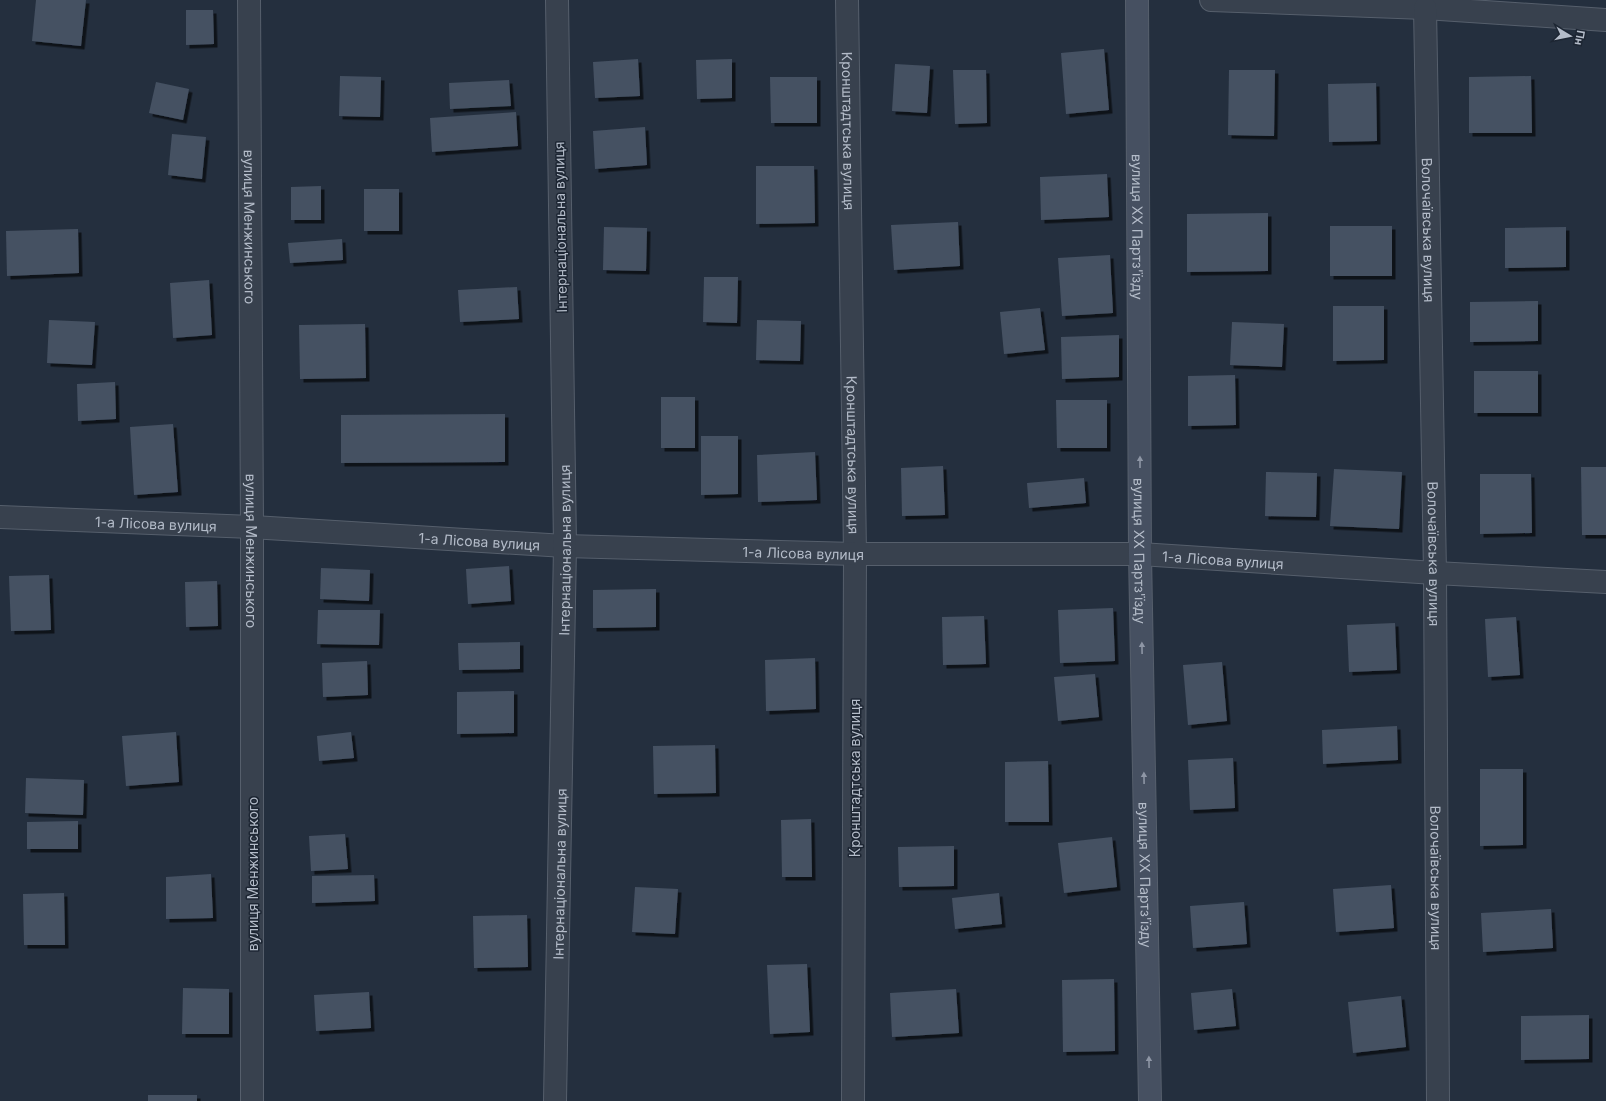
<svg xmlns="http://www.w3.org/2000/svg" width="1606" height="1101" viewBox="0 0 1606 1101" font-family="Inter,sans-serif">
	<defs>
		<filter id="shadow"><feDropShadow dx="3.5" dy="3.5" stdDeviation="0" flood-color="#0009"/></filter>
	</defs>
	<rect width="100%" height="100%" fill="#242f3e"/>
	<path fill="#455162" filter="url(#shadow)" d="M36 0H86L81 46 32 41Z
		M186 10H213L214 44 186 45Z
		M1104 49 1109 110 1066 114 1061 53Z
		M638 59 640 96 595 98 593 62Z
		M732 59V98L697 99 696 60Z
		M895 64 930 66 927 113 892 111Z
		M953 70H986L987 123 955 124Z
		M1229 70H1275L1274 136 1228 135Z
		M340 76 381 77 380 117 339 116Z
		M1531 76 1532 133H1469V77Z
		M770 77H817V123H771Z
		M509 80 511 106 450 109 449 83Z
		M156 82 189 89 183 120 149 113Z
		M1376 83 1377 141 1329 142 1328 84Z
		M516 112 518 146 432 152 430 118Z
		M645 127 647 165 595 169 593 131Z
		M172 134 206 137 202 179 168 175Z
		M756 166H814L815 223 756 224Z
		M1107 174 1109 217 1041 220 1040 177Z
		M321 186V220H291V187Z
		M364 189H399V231H364Z
		M1268 213V271L1187 272V214Z
		M958 222 960 266 894 270 891 225Z
		M1330 226H1392V276H1330Z
		M604 227 647 228 646 271 603 270Z
		M1566 227V267L1505 268V228Z
		M78 229 79 273 7 276 6 231Z
		M342 239 343 260 290 263 288 243Z
		M1110 255 1113 313 1062 316 1058 258Z
		M704 277H738L737 323 703 322Z
		M209 280 212 335 173 338 170 283Z
		M517 287 519 319 460 322 458 290Z
		M1538 301V341L1470 342V302Z
		M1333 306H1384V360L1333 361Z
		M1040 308 1045 350 1004 354 1000 312Z
		M49 320 95 322 92 365 47 363Z
		M757 320 801 321 800 361 756 360Z
		M1232 322 1284 324 1282 367 1230 365Z
		M365 324 366 378 300 379 299 325Z
		M1119 335V377L1062 379 1061 337Z
		M1474 371H1538V413H1474Z
		M1235 375 1236 425 1188 426V376Z
		M115 382 116 419 78 421 77 384Z
		M661 397H695V448H661Z
		M1056 400H1107V448H1057Z
		M505 414V462L341 463V415Z
		M173 424 178 492 134 495 130 427Z
		M701 436H738V494L701 495Z
		M815 452 817 500 758 502 757 455Z
		M943 466 945 515 902 516 901 468Z
		M1581 467H1606V535H1582Z
		M1334 469 1402 472 1399 529 1330 526Z
		M1266 472 1317 473 1316 517 1265 516Z
		M1480 474H1531L1532 533 1480 534Z
		M1084 478 1086 503 1029 508 1027 483Z
		M509 566 511 601 468 604 466 569Z
		M321 568 370 570 369 601 320 599Z
		M49 575 51 630 11 631 9 576Z
		M217 581 218 626 186 627 185 582Z
		M656 589V627L593 628V590Z
		M1113 608 1115 661 1060 663 1058 610Z
		M318 610H380L379 645 317 644Z
		M984 616 986 664 943 665 942 617Z
		M1516 617 1520 675 1488 677 1485 619Z
		M1395 623 1397 670 1349 672 1347 625Z
		M520 642V669L459 670 458 643Z
		M815 658 816 709 766 711 765 660Z
		M367 661 368 695 323 697 322 663Z
		M1222 662 1227 721 1188 725 1183 665Z
		M1095 674 1099 717 1058 721 1054 677Z
		M514 691V733L457 734V692Z
		M1397 726 1398 760 1323 764 1322 730Z
		M176 732 179 782 126 786 122 736Z
		M351 732 354 758 319 761 317 736Z
		M715 745 716 793 654 794 653 746Z
		M1233 758 1235 808 1190 810 1188 760Z
		M1048 761 1049 822H1005V762Z
		M1480 769H1523V845L1480 846Z
		M26 778 84 780 83 815 25 813Z
		M811 819 812 877H782L781 820Z
		M78 821V849H27V822Z
		M345 834 348 869 311 871 309 836Z
		M1112 837 1117 887 1064 893 1058 843Z
		M954 846V886L899 887 898 847Z
		M211 874 213 918 166 919V877Z
		M374 875 375 901 312 903V876Z
		M1391 885 1394 928 1336 932 1333 889Z
		M635 887 678 889 675 934 632 932Z
		M64 893 65 945H24L23 894Z
		M999 893 1002 924 955 929 952 898Z
		M1244 902 1247 944 1193 948 1190 906Z
		M1551 909 1553 948 1483 952 1481 913Z
		M527 915 528 967 474 968 473 916Z
		M807 964 810 1032 770 1034 767 965Z
		M1114 979 1115 1051 1063 1052 1062 980Z
		M183 988 229 989V1034H182Z
		M956 989 959 1033 892 1037 890 993Z
		M1232 989 1236 1026 1194 1030 1191 993Z
		M369 992 371 1028 316 1031 314 995Z
		M1401 996 1406 1047 1353 1053 1348 1002Z
		M1589 1015V1059L1521 1060V1016Z
		M148 1095H197V1101H148Z"/>
	<g fill="none" stroke-linecap="round" stroke-linejoin="round">
		<defs>
			<g id="street">
				<path id="s1" d="M249 0 252 527V1101"/>
				<path id="s2" d="M847 0 855 554 853 1101"/>
				<path d="M1211 0 1425 8 1606 20"/>
				<path id="s3" d="M1425 8 1435 573 1438 1101"/>
				<path id="s4" d="M0 517 252 527 565 546 855 554H1140L1435 573 1606 582"/>
				<path id="s5" d="M555 1101 565 546 557 0"/>
			</g>
			<g id="secondary">
				<path id="s6" d="M1137 0 1140 554 1150 1101"/>
			</g>
		</defs>
		<use href="#street" stroke="#565f6c" stroke-width="24"/>
		<use href="#secondary" stroke="#565f6c" stroke-width="24"/>
		<use href="#street" stroke="#38414e" stroke-width="22"/>
		<use href="#secondary" stroke="#465061" stroke-width="22"/>
	</g>
	<defs><path id="oneway-solid" d="M-6-.8H1V-3.2L6.5 0L1 3.2V.8H-6Z"/></defs>
	<g fill="#8e96a5">
		<use href="#oneway-solid" transform="translate(1140 462) rotate(-90)"/>
		<use href="#oneway-solid" transform="translate(1142 648) rotate(-91)"/>
		<use href="#oneway-solid" transform="translate(1144 778) rotate(-91)"/>
		<use href="#oneway-solid" transform="translate(1149 1062) rotate(-91)"/>
	</g>
	<g text-anchor="middle" dominant-baseline="central" stroke-width="3" stroke-linejoin="round" paint-order="stroke">
		<g font-size="14" fill="#b4bcc9" stroke="#1d2633">
			<text stroke="none"><textPath href="#s2" startOffset="131">Кронштадтська вулиця</textPath></text>
			<text stroke="none"><textPath href="#s1" startOffset="227">вулиця Менжинського</textPath></text>
			<text transform="translate(560 227) rotate(-91)">Інтернаціональна вулиця</text>
			<text stroke="none"><textPath href="#s6" startOffset="227">вулиця XX Партз'їзду</textPath></text>
			<text stroke="none"><textPath href="#s3" startOffset="222">Волочаївська вулиця</textPath></text>
			<text stroke="none"><textPath href="#s2" startOffset="455">Кронштадтська вулиця</textPath></text>
			<text stroke="none"><textPath href="#s4" startOffset="156">1-а Лісова вулиця</textPath></text>
			<text stroke="none"><textPath href="#s4" startOffset="480">1-а Лісова вулиця</textPath></text>
			<text stroke="none"><textPath href="#s1" startOffset="551">вулиця Менжинського</textPath></text>
			<text stroke="none"><textPath href="#s5" startOffset="551">Інтернаціональна вулиця</textPath></text>
			<text stroke="none"><textPath href="#s6" startOffset="551">вулиця XX Партз'їзду</textPath></text>
			<text stroke="none"><textPath href="#s4" startOffset="804">1-а Лісова вулиця</textPath></text>
			<text stroke="none"><textPath href="#s3" startOffset="546">Волочаївська вулиця</textPath></text>
			<text stroke="none"><textPath href="#s4" startOffset="1224">1-а Лісова вулиця</textPath></text>
			<text transform="translate(854 778) rotate(-90)">Кронштадтська вулиця</text>
			<text transform="translate(252 874) rotate(-90)">вулиця Менжинського</text>
			<text stroke="none"><textPath href="#s5" startOffset="227">Інтернаціональна вулиця</textPath></text>
			<text stroke="none"><textPath href="#s6" startOffset="875">вулиця XX Партз'їзду</textPath></text>
			<text stroke="none"><textPath href="#s3" startOffset="870">Волочаївська вулиця</textPath></text>
		</g>
	</g>
	<g transform="translate(1570 36) rotate(100)" stroke="#1d2633" stroke-width="3" paint-order="stroke">
	<path d="M0-3L7 15L0 10L-7 15Z" fill="#b4bcc9"/>
	<text y="-6" font-size="11" font-weight="bold" text-anchor="middle" fill="#b4bcc9">Пн</text>
	</g>
</svg>
